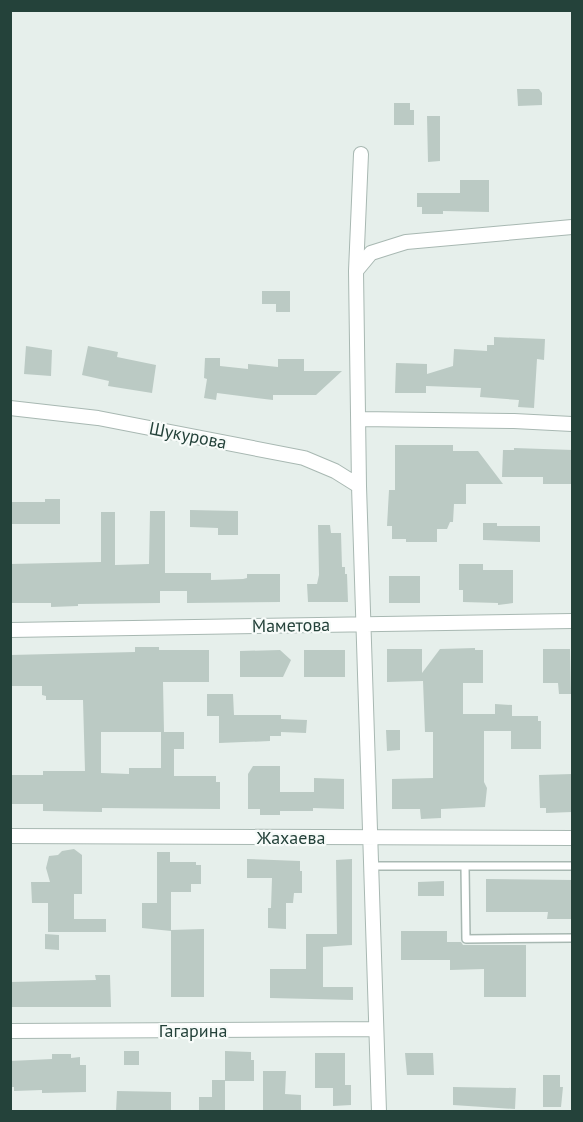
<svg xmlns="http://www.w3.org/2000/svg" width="583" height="1122" viewBox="0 0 583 1122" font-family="'PT Sans',sans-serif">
	<rect width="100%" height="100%" fill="#e6efeb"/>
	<path fill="#bbcac4" d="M517 89H539L542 93V105L518 106Z
		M394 103H410V110H414V125H394Z
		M427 116H440V161L428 162Z
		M460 180H489V212L443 211V214H422V207H417V193H460Z
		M262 291H290V312H276V304H262Z
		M494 337 545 339 544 360 537 359 534 408 518 407 519 400 480 397 481 388 426 386V393H395L396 363 427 364V374L453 366 454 349 487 351V345H494Z
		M26 346 52 350 51 376 24 374Z
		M88 346 118 352 117 357 156 365 152 393 108 386 109 381 82 375Z
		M205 358H220V366L248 369V364L278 367V359H304V371H342L316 395H273V400L217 393 216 400 204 398 207 379 204 378Z
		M395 445H453V451H478L503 484H466V504H454L453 522H450L447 529H437V542H406V539H392V526H387L389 490H395Z
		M514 448 573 450V484H543V477H502L503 450H514Z
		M45 499H60V524H10V502H45Z
		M190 510 238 511V535H218V528L190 527Z
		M150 511H165V573H211V580L243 579 247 578V574H280V602L187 603V591H160V603L78 604V606L51 607V603H10V564L101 562V512H115V565L149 564Z
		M483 523H497V526H540V542L483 540Z
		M318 525H330L331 533H341L342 567H345V574H347L348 602H308L307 584H317L319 575Z
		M459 564H483V570H513V603L498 605V603L463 602V590H459Z
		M389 576H420V603H389Z
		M135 647H159V650H209V682H163L164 732H101V773L129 774V768H161V732H184V749H174V776H216V782H220V809L102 808V812L43 811V804H10V775H43V771H85L83 700H46V696L42 695V686H10V655L135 652Z
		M475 648V650H483V683H463V714H495V704L512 705V716H538V721H541V749H511V731H484V782L487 788 485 807 441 809V818L421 819 420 809H392V779L433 778V732H425L423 681 387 682V649H422V673L440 649Z
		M543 649H570L571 694H559L558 683H543Z
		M280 650 291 660 283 677H240V651Z
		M304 650H345V677H304Z
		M207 694H233L234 715H281V719L307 720 306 733 281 732V736H270V741L219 743V716H207Z
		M386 730H400V750L387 751Z
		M253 766H280V792H314V778L344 779V809L313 808V811H280V815H260V809H248V774Z
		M572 774V812L546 813V808H540L539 775Z
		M74 849 82 855V894H74V919H106V932H48V903H32L31 882H50L46 868 49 856 58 855 62 851Z
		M157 852H170V862H196V865H201V884H191V892H171V930L204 929V997H171V931L142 928V903H157Z
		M247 859 300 861V871H302V893H294L293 903H286V929L268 928V908H271L272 878H247Z
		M352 859V945L323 947V987H353V1000L270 998V969H306V934H337L336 860Z
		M486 879 573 880V919H547L548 912H486Z
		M444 881V896H418V882Z
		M401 931H447V942H461L463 945H526V997H484V969L450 970V960H401Z
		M45 934 59 935V950L45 949Z
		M95 975H110L111 1007H10V982L96 980Z
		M124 1051H139V1065H124Z
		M225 1051 251 1052V1060H254V1081H225V1112H199V1097H212V1080H225Z
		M315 1053H345V1085H351V1105L333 1106V1088H315Z
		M405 1053H433L434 1075H407Z
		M52 1054H71V1058L80 1057V1065H86V1092L42 1093V1090L14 1091V1087H10V1061L52 1059Z
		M263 1071H286L285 1094 301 1095V1112H263Z
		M543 1075H560V1087H563L561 1107H543Z
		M453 1087 516 1088 515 1109 453 1105Z
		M117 1091 171 1092V1112H116Z"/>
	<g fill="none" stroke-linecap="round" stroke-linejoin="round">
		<defs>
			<path id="lane" d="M372 866H572
				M465 867 466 939 572 938"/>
			<path id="street" d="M361 154 356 271 359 486 379 1112
				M356 271 371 253 406 242 572 227
				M10 408 98 418 304 458 335 471 359 486
				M359 419 514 421 572 424
				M10 630 572 621
				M10 836 572 838
				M10 1031 376 1029"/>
		</defs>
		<use href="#lane" stroke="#a8b8b2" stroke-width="10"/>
		<use href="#street" stroke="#a8b8b2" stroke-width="16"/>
		<use href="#lane" stroke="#fff" stroke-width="7"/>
		<use href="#street" stroke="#fff" stroke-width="14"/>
	</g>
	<g text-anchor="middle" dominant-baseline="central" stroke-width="4.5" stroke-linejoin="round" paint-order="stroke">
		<g font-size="18" fill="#24423a" stroke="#f7fbf9">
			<text transform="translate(188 435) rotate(11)">Шукурова</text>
			<text transform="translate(291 625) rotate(-1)">Маметова</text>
			<text x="291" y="837">Жахаева</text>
			<text x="193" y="1030">Гагарина</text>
		</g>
	</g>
	<rect width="583" height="1122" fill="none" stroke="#24423a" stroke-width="24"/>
</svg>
